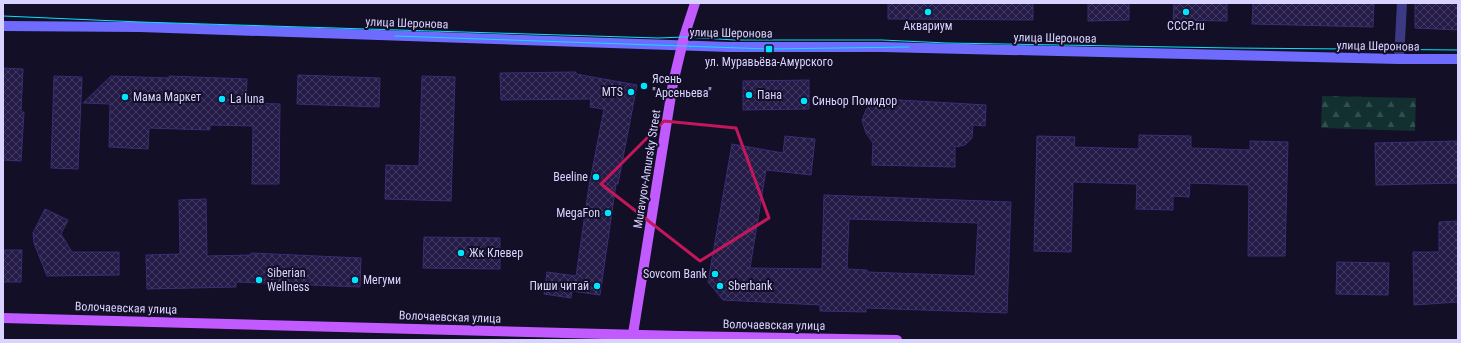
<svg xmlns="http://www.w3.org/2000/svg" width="1461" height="343" viewBox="0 0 1461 343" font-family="'Roboto Condensed',sans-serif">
	<defs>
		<pattern id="forest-firs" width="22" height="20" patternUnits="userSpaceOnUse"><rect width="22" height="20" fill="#12302f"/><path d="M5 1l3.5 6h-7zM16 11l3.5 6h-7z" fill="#344d4e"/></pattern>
		<pattern id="building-cross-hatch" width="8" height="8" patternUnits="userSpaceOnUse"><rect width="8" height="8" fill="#241b47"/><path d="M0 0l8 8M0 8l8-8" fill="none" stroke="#433b63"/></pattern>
	</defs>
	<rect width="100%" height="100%" fill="#130f26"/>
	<path fill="url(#forest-firs)" d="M1322 96 1416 98 1415 131 1321 128Z"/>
	<path fill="url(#building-cross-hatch)" stroke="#3b2d73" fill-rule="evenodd" d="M888 3H1033V20L888 19Z
		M1088 3H1129V20L1088 21Z
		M1174 3H1227V21L1173 20Z
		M1253 3H1374L1373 27 1252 24Z
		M1415 3H1458V30L1415 28Z
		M3 68 23 69 21 112H24L21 161 3 160Z
		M576 72V74L637 85 618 184H616L600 295 572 291 571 298 544 294 547 272 576 276 589 186 604 109 590 107 591 99 501 100 500 73Z
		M298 75 380 78 379 107 297 104Z
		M54 76 82 77 78 169 51 168Z
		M111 76 169 78V76L247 79 246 103 280 104 279 184H252L253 126 210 125V130L149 128 148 149 109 147 110 104 83 103Z
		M422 76 455 77 451 201 385 199 386 165 419 166Z
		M809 80V109L743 110V81Z
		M882 99 986 105 985 126 973 125 972 138 965 145 955 147V167L872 165 873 143 866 133 862 120 866 110 874 101Z
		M1139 135 1191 136V148L1250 150V141L1288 142 1285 256H1248L1249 185 1190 183 1189 197 1173 196V210L1136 209 1137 184 1073 182 1071 252 1034 251 1037 136 1075 137 1074 147 1139 149Z
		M785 136 815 139 811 175 766 170 750 268 822 269 824 195 1011 202 1007 313 866 308V312L820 311V305L723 300 708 282 732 144 783 153ZM849 219 978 223 975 276 867 272V270L847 269Z
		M1458 141V183L1376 185 1375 143Z
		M206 199 207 256 251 255V253L361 258 360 287 236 282V287L147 289 146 255 180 254 179 200Z
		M45 209 68 220 61 234 72 252H119V275L47 276 34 243 33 233Z
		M1458 221V302L1414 305 1413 252H1439V222Z
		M424 237 500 238V269L423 268Z
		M3 250H22L21 282H3Z
		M1337 262 1389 263 1388 295 1336 294Z"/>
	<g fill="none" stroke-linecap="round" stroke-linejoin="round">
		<path stroke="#3d3a85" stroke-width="10" d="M1399 59 1402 3"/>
		<path stroke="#6f6bff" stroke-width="10" d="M3 26 140 27 729 47H882L1399 59H1458"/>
		<path stroke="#c25bff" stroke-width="10" d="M3 318 680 336 897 340
			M633 334 673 83 684 37 695 3"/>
		<path stroke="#00e5ff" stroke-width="1" d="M3 16 140 22 658 38 684 37 735 40H882L947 43 1232 48 1458 50
			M395 36 769 49 909 47"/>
	</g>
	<path fill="none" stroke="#c2185b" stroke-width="3" stroke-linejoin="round" d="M664 121 736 128 769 218 700 261 601 184Z"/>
	<g fill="#00e5ff" stroke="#130f26" stroke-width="1.5">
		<circle cx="928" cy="12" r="4"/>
		<circle cx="1186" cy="12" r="4"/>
		<rect x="765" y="45" width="8" height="8" rx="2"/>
		<circle cx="644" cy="86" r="4"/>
		<circle cx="631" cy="92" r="4"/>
		<circle cx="749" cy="95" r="4"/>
		<circle cx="125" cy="97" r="4"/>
		<circle cx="222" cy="99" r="4"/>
		<circle cx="804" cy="101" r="4"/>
		<circle cx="596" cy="177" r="4"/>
		<circle cx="608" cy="213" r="4"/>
		<circle cx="461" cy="253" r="4"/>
		<circle cx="715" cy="274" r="4"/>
		<circle cx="259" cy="280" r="4"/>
		<circle cx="355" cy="280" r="4"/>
		<circle cx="597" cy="286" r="4"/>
		<circle cx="720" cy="286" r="4"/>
	</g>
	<g text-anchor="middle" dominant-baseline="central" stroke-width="4" stroke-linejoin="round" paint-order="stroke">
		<g font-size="12" fill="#d9d4ff" stroke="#130f26">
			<text transform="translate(407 23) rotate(2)">улица Шеронова</text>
			<text transform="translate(731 33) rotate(1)">улица Шеронова</text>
			<text transform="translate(1055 38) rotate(1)">улица Шеронова</text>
			<text transform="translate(1378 46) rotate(1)">улица Шеронова</text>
			<text transform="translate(647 169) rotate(-81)">Muravyov-Amursky Street</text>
			<text transform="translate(126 308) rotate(2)">Волочаевская улица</text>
			<text transform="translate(450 317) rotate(2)">Волочаевская улица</text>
			<text transform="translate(774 325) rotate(1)">Волочаевская улица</text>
		</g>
		<g font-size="12" fill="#d9d4ff" stroke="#130f26" text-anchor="start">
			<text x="928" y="26" text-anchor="middle">Аквариум</text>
			<text x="1186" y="26" text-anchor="middle">СССР.ru</text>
			<text x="769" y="62" text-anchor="middle">ул. Муравьёва-Амурского</text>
			<text x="652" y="79">Ясень<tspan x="652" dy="14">"Арсеньева"</tspan></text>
			<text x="623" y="92" text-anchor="end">MTS</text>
			<text x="757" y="95">Пана</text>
			<text x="133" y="97">Мама Маркет</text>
			<text x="230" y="99">La luna</text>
			<text x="812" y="101">Синьор Помидор</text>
			<text x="588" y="177" text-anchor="end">Beeline</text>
			<text x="600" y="213" text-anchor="end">MegaFon</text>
			<text x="469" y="253">Жк Клевер</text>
			<text x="267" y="273">Siberian<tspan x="267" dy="14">Wellness</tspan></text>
			<text x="707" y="274" text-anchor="end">Sovcom Bank</text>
			<text x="363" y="280">Мегуми</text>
			<text x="589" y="286" text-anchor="end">Пиши читай</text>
			<text x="728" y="286">Sberbank</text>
		</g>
	</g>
	<rect width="1461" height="343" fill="none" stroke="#d9d4ff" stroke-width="8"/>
</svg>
